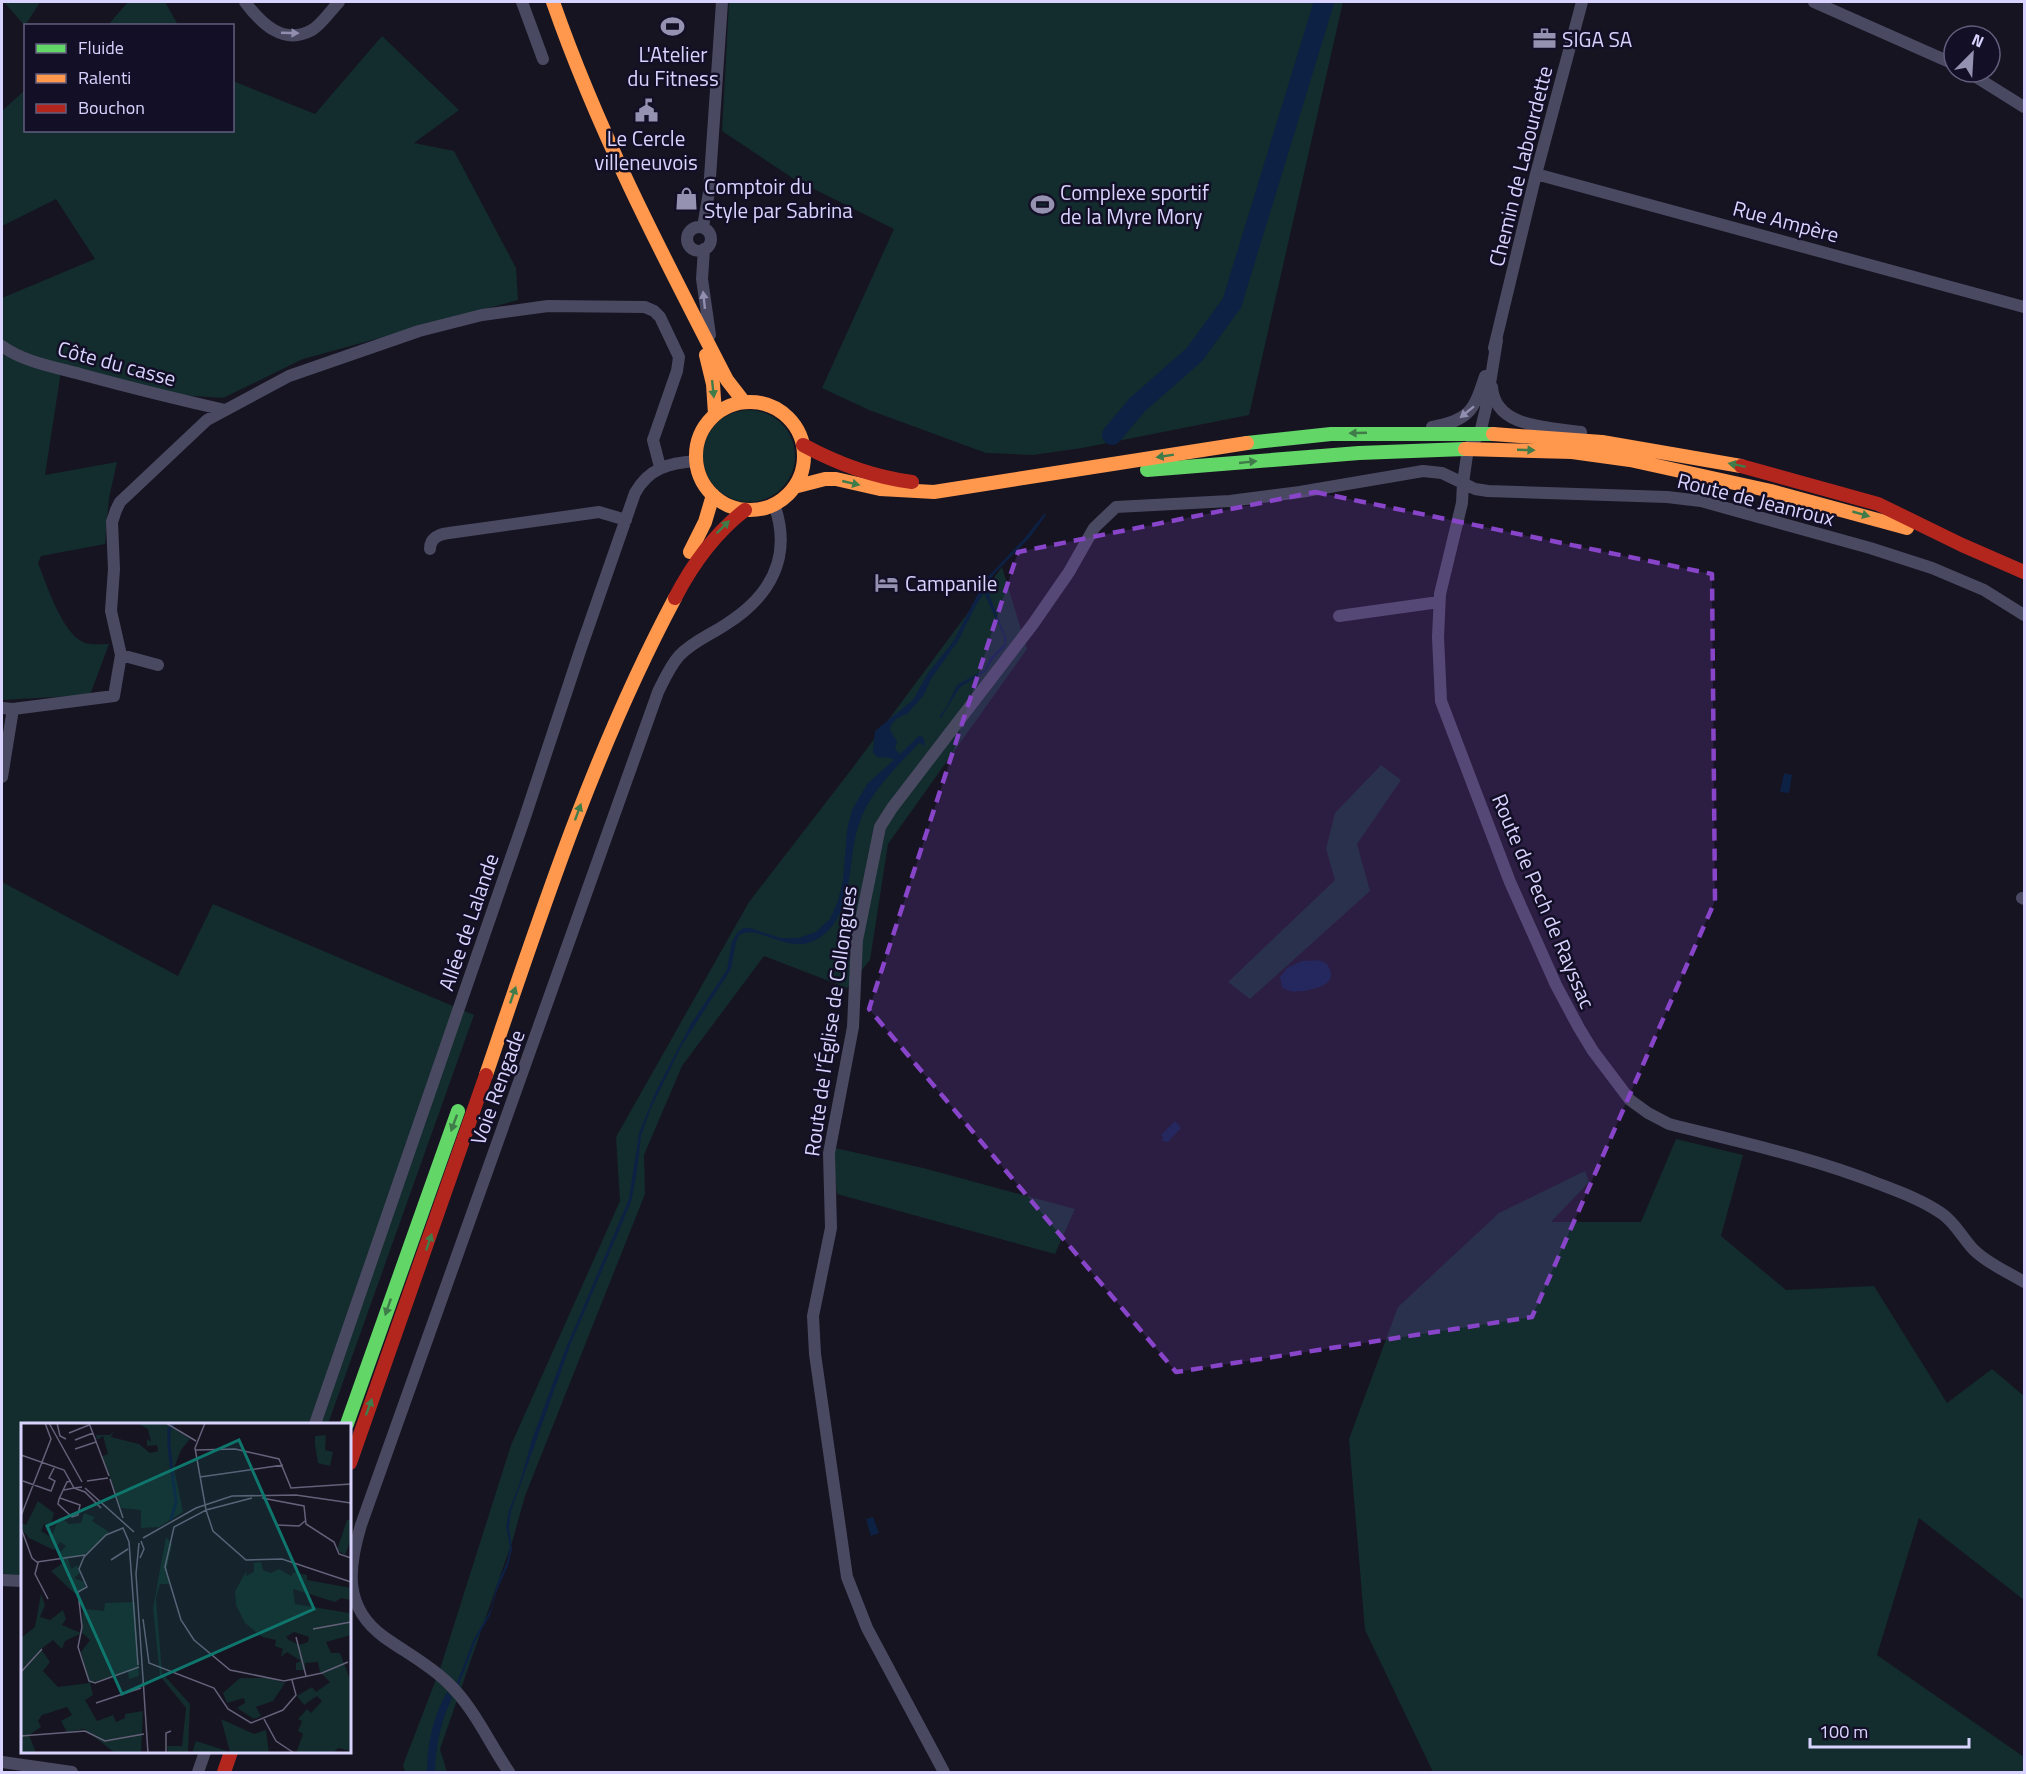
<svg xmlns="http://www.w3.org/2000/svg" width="2026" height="1774" viewBox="0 0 2026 1774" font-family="'Titillium Web',sans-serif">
	<rect width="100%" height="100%" fill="#161421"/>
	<path fill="#132c2d" d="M4 2H40L25 26Z
		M128 2H165L178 25H108Z
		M729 2H1343L1249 415 1082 448 1033 455 986 453 869 410 822 388 894 229 794 179 722 131Z
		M382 36 459 110 414 143 454 151 516 268 518 300 303 359 223 398 179 395 62 365 45 475 117 462 109 498 105 544 41 556 38 563C47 585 62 634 85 643 92 645 102 644 109 644L90 695 2 700V298L95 259 56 199 2 226V111L25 90 26 130H232L233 81 315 114Z
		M703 456a46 46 0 1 1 92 0a46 46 0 1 1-92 0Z
		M1002 567 1027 649 888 844 870 960 847 988 764 956 682 1066 644 1155 645 1194 525 1496 513 1539 440 1749 447 1772H405L403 1765 440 1669 511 1445 620 1201 616 1137 749 902 854 766Z
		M1381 765 1401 780 1357 844 1370 891 1250 999 1228 982 1335 880 1326 849 1335 813Z
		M2 882 178 976 213 904 474 1015 328 1424H22V1585L2 1583Z
		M1676 1139 1743 1155 1721 1236 1786 1290 1874 1286 1947 1403 1992 1369 2024 1396V1600L1919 1518 1877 1655 2024 1757V1772H1433L1365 1630 1349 1439 1398 1307 1499 1213 1585 1171 1589 1182 1551 1222H1641Z
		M831 1147 923 1168 1075 1209 1055 1254 837 1194Z"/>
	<path fill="#0d2144" d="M1044 514 1046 515 1030 537 994 574 989 582 990 597 1007 640 1005 647 994 658 985 672 960 687 942 716 943 719 940 716 947 706 957 685 984 670 990 658 1005 643 1003 634 984 593 975 607 958 641 931 679 923 696 908 713 896 719 891 725 890 730 897 741 895 749 900 754 920 735 924 739 925 746 919 743C896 768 870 791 859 824 847 857 855 912 822 936 790 960 760 922 739 935L736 941 731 969 682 1045 650 1110 641 1135 637 1171 631 1202 571 1343 511 1511 509 1527 512 1549 508 1566 497 1590 490 1615 476 1640 458 1687 456 1685 474 1639 491 1609 497 1584 507 1562 510 1547 506 1526 509 1511 519 1485 532 1440 564 1353 629 1199 639 1133 657 1089 691 1024 727 970 732 942 737 933 744 928H750L780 938H799L816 932 830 919 838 901 843 880 847 830 852 810 868 783 894 760 891 758 877 757 873 752 875 731 913 700 928 673 953 642 985 580 1023 540Z
		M1784 773 1792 775 1789 793 1780 792Z
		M1302 961C1307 961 1315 960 1321 961 1330 963 1335 977 1327 983 1319 989 1299 993 1290 991 1289 991 1282 987 1282 987L1280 977 1287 968Z
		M1175 1121 1181 1128 1168 1142 1162 1141 1163 1137 1161 1135Z
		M873 1517 879 1533 871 1536 866 1519Z
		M447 1692 452 1698C440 1723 436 1745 435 1772H427C428 1740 432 1721 447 1692Z"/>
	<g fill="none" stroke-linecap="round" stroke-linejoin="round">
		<path stroke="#0d2144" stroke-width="20" d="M1112 435 1137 405 1194 355 1232 303 1324 2"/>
		<path stroke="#4a4962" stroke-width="12" d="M245 2C261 23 283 46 312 30 322 24 331 10 339 2
			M522 2 543 59
			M1814 2 1954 64
			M1968 72 2024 107
			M1536 174 2024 307
			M703 227 709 192 722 2
			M687 239a12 12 0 1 1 24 0a12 12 0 1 1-24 0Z
			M704 249 702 279 710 335
			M1497 340 1486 408 1480 433 1468 448 1463 483 1475 489 1488 491 1667 497 1701 501 1870 548 1932 568 1984 590 2024 615
			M2 346C24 362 54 367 80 374 128 387 176 399 225 410
			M1494 348 1536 174 1582 2
			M1492 387C1495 429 1551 427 1581 432
			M1432 427C1470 420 1474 410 1485 376
			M430 549C430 538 439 534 449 533L599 512 626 520
			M1339 616 1439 602
			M121 655 158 665
			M2 708 13 709 114 696 121 655 111 611 114 569 112 522 116 510 120 502 207 420 289 376 419 331 482 315 548 306 645 307 654 311 660 317 679 357 677 371 653 440 660 467
			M2 777 13 709
			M2022 898 2024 899
			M315 1424 524 820 581 648 635 493C649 468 669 463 696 461
			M2 1580 22 1581
			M2 1762 72 1772
			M198 1772 205 1752
			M509 1772C489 1743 474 1707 447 1682 428 1664 405 1652 384 1637 343 1607 348 1568 361 1525L658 692C664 680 670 666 679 656 692 642 710 635 725 625 770 597 793 557 774 504
			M944 1772 867 1628 847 1577 815 1354 813 1316 831 1228 829 1153 853 1027 857 940 880 827 892 808 1033 624 1069 572 1094 528 1116 507 1230 501 1300 492 1423 471 1442 473 1463 483 1462 503 1440 594 1438 637 1441 701 1510 882 1556 985 1579 1028 1593 1051 1630 1100 1648 1113 1669 1124C1740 1142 1811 1157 1879 1184 1900 1192 1922 1200 1941 1213 1955 1222 1963 1239 1974 1250 1988 1264 2008 1272 2024 1282"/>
		<path stroke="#63d668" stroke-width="14" d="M1247 443 1331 434H1493
			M1147 470 1359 453 1465 449
			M347 1424 458 1111"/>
		<path stroke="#ff974d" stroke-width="14" d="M553 2C599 134 663 256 727 380L744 402
			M706 355 713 384 715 414
			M696 456a54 54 0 1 1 108 0a54 54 0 1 1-108 0Z
			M1493 434 1602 442 1741 466
			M1465 449 1572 452 1630 460 1771 491 1907 528
			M794 487 825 479H836L880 489 934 492 1247 443
			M690 552 705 522 713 495
			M486 1075C541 913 594 750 675 598"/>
		<path stroke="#b3261e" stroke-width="14" d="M803 445C838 464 873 477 912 482
			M1741 466 1878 504 1962 545 2024 572
			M675 598C693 563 714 534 745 510
			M350 1463 486 1075
			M224 1772 231 1752"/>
	</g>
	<defs><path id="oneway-solid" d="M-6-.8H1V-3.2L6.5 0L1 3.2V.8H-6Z" transform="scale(1.5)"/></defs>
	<g fill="#928eb0">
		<use href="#oneway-solid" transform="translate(290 33) rotate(2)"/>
		<use href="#oneway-solid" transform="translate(704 300) rotate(-96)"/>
		<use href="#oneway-solid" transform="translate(1467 412) rotate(141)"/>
	</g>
	<g fill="#3f7c4a">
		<use href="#oneway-solid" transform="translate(713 389) rotate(84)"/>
		<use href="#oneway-solid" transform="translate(1358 433) rotate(178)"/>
		<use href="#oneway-solid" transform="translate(1526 450) rotate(2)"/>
		<use href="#oneway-solid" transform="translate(1165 456) rotate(171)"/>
		<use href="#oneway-solid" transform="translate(1248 462) rotate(-6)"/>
		<use href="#oneway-solid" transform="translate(1737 465) rotate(-168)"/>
		<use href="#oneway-solid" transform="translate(851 483) rotate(13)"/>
		<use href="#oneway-solid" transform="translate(1861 514) rotate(16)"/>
		<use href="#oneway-solid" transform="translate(723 527) rotate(-45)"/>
		<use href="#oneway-solid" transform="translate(578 812) rotate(-70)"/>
		<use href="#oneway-solid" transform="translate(513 995) rotate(-71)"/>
		<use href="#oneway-solid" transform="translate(454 1123) rotate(110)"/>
		<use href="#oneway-solid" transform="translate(429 1242) rotate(-71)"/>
		<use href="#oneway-solid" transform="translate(388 1307) rotate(109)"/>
		<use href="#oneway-solid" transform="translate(369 1407) rotate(-70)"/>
	</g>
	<path fill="#8945c9" fill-opacity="0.2" stroke="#8945c9" stroke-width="4.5" stroke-dasharray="12 8" stroke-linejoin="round" d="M1315 492 1712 574 1715 901 1532 1317 1176 1372 869 1009 1018 552Z"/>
	<defs>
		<symbol id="stadium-bare" viewBox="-9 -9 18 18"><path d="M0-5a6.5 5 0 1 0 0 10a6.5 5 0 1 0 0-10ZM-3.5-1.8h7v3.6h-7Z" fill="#9591b1" stroke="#130f26" stroke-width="2.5" paint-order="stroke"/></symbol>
		<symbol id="office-bare" viewBox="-9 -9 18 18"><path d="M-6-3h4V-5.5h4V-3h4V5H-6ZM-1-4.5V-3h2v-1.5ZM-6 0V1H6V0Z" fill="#9591b1" stroke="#130f26" stroke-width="2.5" paint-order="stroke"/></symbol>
		<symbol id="civic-bare" viewBox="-9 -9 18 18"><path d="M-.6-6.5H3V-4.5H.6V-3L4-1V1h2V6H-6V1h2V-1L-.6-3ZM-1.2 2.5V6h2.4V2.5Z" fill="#9591b1" stroke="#130f26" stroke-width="2.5" paint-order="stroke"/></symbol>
		<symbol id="shop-bare" viewBox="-9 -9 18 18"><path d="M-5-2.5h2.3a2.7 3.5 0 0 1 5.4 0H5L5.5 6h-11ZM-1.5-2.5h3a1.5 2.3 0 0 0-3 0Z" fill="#9591b1" stroke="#130f26" stroke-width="2.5" paint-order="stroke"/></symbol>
		<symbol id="hotel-bare" viewBox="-9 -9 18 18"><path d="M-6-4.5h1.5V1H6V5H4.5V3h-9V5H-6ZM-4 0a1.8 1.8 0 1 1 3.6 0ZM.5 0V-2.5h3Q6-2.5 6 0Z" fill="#9591b1" stroke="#130f26" stroke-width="2.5" paint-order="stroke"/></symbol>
	</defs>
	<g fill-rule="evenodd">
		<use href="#stadium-bare" x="656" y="10" width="33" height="33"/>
		<use href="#office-bare" x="1528" y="22" width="33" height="33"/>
		<use href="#civic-bare" x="630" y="94" width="33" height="33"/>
		<use href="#shop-bare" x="670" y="182" width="33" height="33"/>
		<use href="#stadium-bare" x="1026" y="188" width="33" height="33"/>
		<use href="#hotel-bare" x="870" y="566" width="33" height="33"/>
	</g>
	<g text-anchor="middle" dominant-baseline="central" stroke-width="5" stroke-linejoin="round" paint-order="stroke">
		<g font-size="21" fill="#d9d4ff" stroke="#130f26" text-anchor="start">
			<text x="1562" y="39">SIGA SA</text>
			<text x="673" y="54" text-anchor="middle">L'Atelier<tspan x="673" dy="24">du Fitness</tspan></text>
			<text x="646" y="138" text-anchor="middle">Le Cercle<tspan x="646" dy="24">villeneuvois</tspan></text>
			<text x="704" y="186">Comptoir du<tspan x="704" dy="24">Style par Sabrina</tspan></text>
			<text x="1060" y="192">Complexe sportif<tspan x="1060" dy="24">de la Myre Mory</tspan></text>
			<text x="905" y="583">Campanile</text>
		</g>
		<g font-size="21" fill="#d9d4ff" stroke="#130f26">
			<text transform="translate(1520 166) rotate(-76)">Chemin de Labourdette</text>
			<text transform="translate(1786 221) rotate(15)">Rue Ampère</text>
			<text transform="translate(117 363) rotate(15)">Côte du casse</text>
			<text transform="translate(1756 499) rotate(14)">Route de Jeanroux</text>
			<text transform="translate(1544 901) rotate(67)">Route de Pech de Rayssac</text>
			<text transform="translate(468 922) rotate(-71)">Allée de Lalande</text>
			<text transform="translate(830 1021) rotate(-82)">Route de l’Église de Collongues</text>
			<text transform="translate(497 1087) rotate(-70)">Voie Rengade</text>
		</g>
	</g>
	<g transform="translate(21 1423)">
		<rect width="330" height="330" fill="#161421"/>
		<path d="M116 0H144L169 16 160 27 153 45 162 89 138 104 120 105V87L100 85 81 33 87 31 82 13 76 17 75 12H89L93 7 90 14 118 21 129 30 137 28 136 22 126 23V16L130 19 127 6ZM305 12 304 27 312 29 309 43 297 40 294 22V13ZM17 78 33 90 29 104 23 101 20 108 30 114 39 94 48 101 60 100 63 90 74 94 71 98 88 109 64 131 47 135 50 146 56 142 59 150 53 155 63 159 64 165 53 170 30 148 42 140 37 132 45 123 39 119 33 127 8 115 0 105V100L5 102ZM326 97H330V115L324 132 316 127ZM145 114 151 121 146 145 148 161H139L135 175 141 250 169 281 167 330H147L146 323H161L165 285 139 253 132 185ZM240 139 242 147 250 150 258 146 270 153 273 149 286 152V157L330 165V212L305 219 310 230H319L330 259V328L317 325 312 330H275L282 311 277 308 281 298 277 296 286 286 290 290 301 278 296 273 283 282 276 273 291 264 295 269 309 259 299 249 297 239 284 240V247H275V240L280 238 266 229 260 234 262 226 254 223 255 217 241 214 224 200 215 182 214 168 226 147 225 153 233 149V140ZM272 166 314 179 320 175 329 177 328 190 274 181ZM273 209 288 214 287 219 278 222 268 217 265 214ZM20 171 24 182 19 194 29 197 42 187 45 196 41 202 60 210 62 186 83 188 84 180 114 179 118 253 108 256 107 249 69 260 72 272 64 277 76 298 92 292 95 299 104 295V291L122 288 120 330H94L63 306 46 309 40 298 51 292 46 284 21 292 17 298 20 304 8 312 15 330H0V215L14 204ZM61 210 69 217 60 229 68 260 37 264 22 248 29 239 20 226 32 217 41 226 44 218ZM219 255H248L264 260 252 278 235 284 240 293 233 296 216 285 224 280 223 275 206 280 202 270ZM200 296 233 311 245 307 248 330H171L175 318 209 329Z" fill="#132c2d" fill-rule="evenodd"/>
		<path fill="none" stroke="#0d2144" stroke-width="3" d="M148 24V7L153 0M148 24 155 79 150 97"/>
		<path fill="none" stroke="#64617a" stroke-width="1.5" d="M28 0 61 59M36 0 39 13 45 16M68 0 88 53M145 0 175 18M184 0 174 25 185 87 231 75M48 10 68 2M54 17 72 10M54 26 75 19M175 27 214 26 258 36 270 65 330 61M0 32 43 47 53 65 61 64M179 54 262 42M89 56 102 95M2 58 30 68 34 58 28 55 34 43M66 58 87 55M64 65 113 109M43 67 53 65 64 69 80 85M39 75 59 82 57 92 51 94 37 81 38 76 46 59 50 58M241 75 283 83 285 101 313 119 318 131 330 135M0 93 30 16 24 0M256 102 278 103 284 98M0 105 11 135 17 140 14 151 27 176M122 115 175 85 211 73 275 72 330 80M118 120 115 151 127 330M119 135 123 126 120 118M90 137 107 126M16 139 64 132M57 169 66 164 58 146 63 134 85 112 102 105 108 119 117 242M57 169 61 204 57 224 68 258 74 260 118 244M122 196 128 240 193 265 207 286 230 300 262 287 275 272 271 257M292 206 330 199M275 214 285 253M327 239 301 250 263 258 209 247 173 217 160 197 144 144 153 104 185 87 192 108 225 137 261 136 330 159M0 249 21 226M75 280 120 265M243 296 255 318 273 330M0 313 64 308 84 318 123 311M145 330V310L150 308"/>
		<path fill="#0f766e" fill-opacity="0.15" stroke="#0f766e" stroke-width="3" d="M218 17 293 186 101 271 26 103Z"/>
		<rect width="330" height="330" fill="none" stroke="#d9d4ff" stroke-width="3"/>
	</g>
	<rect width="2026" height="1774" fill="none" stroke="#d9d4ff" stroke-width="6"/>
	<rect x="24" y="24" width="210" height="108" fill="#130f26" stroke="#625e7d" stroke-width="1.5"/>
	<rect x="36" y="44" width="30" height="9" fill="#63d668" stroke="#625e7d" stroke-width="1.5"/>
	<text x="78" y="54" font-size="18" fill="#d9d4ff">Fluide</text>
	<rect x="36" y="74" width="30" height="9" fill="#ff974d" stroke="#625e7d" stroke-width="1.5"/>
	<text x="78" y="84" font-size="18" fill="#d9d4ff">Ralenti</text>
	<rect x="36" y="104" width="30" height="9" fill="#b3261e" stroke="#625e7d" stroke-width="1.5"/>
	<text x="78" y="114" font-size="18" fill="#d9d4ff">Bouchon</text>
	<g transform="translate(1972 54) rotate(24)"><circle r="28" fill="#130f26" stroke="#625e7d" stroke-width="1.5"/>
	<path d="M0-4.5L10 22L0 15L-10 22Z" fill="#9591b1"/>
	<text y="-9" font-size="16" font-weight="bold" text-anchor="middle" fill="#d9d4ff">N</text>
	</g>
	<path d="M1810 1738v9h159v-9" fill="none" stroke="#d9d4ff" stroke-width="3"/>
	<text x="1819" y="1738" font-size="18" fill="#d9d4ff" stroke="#130f26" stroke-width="4.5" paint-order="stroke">100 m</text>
</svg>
